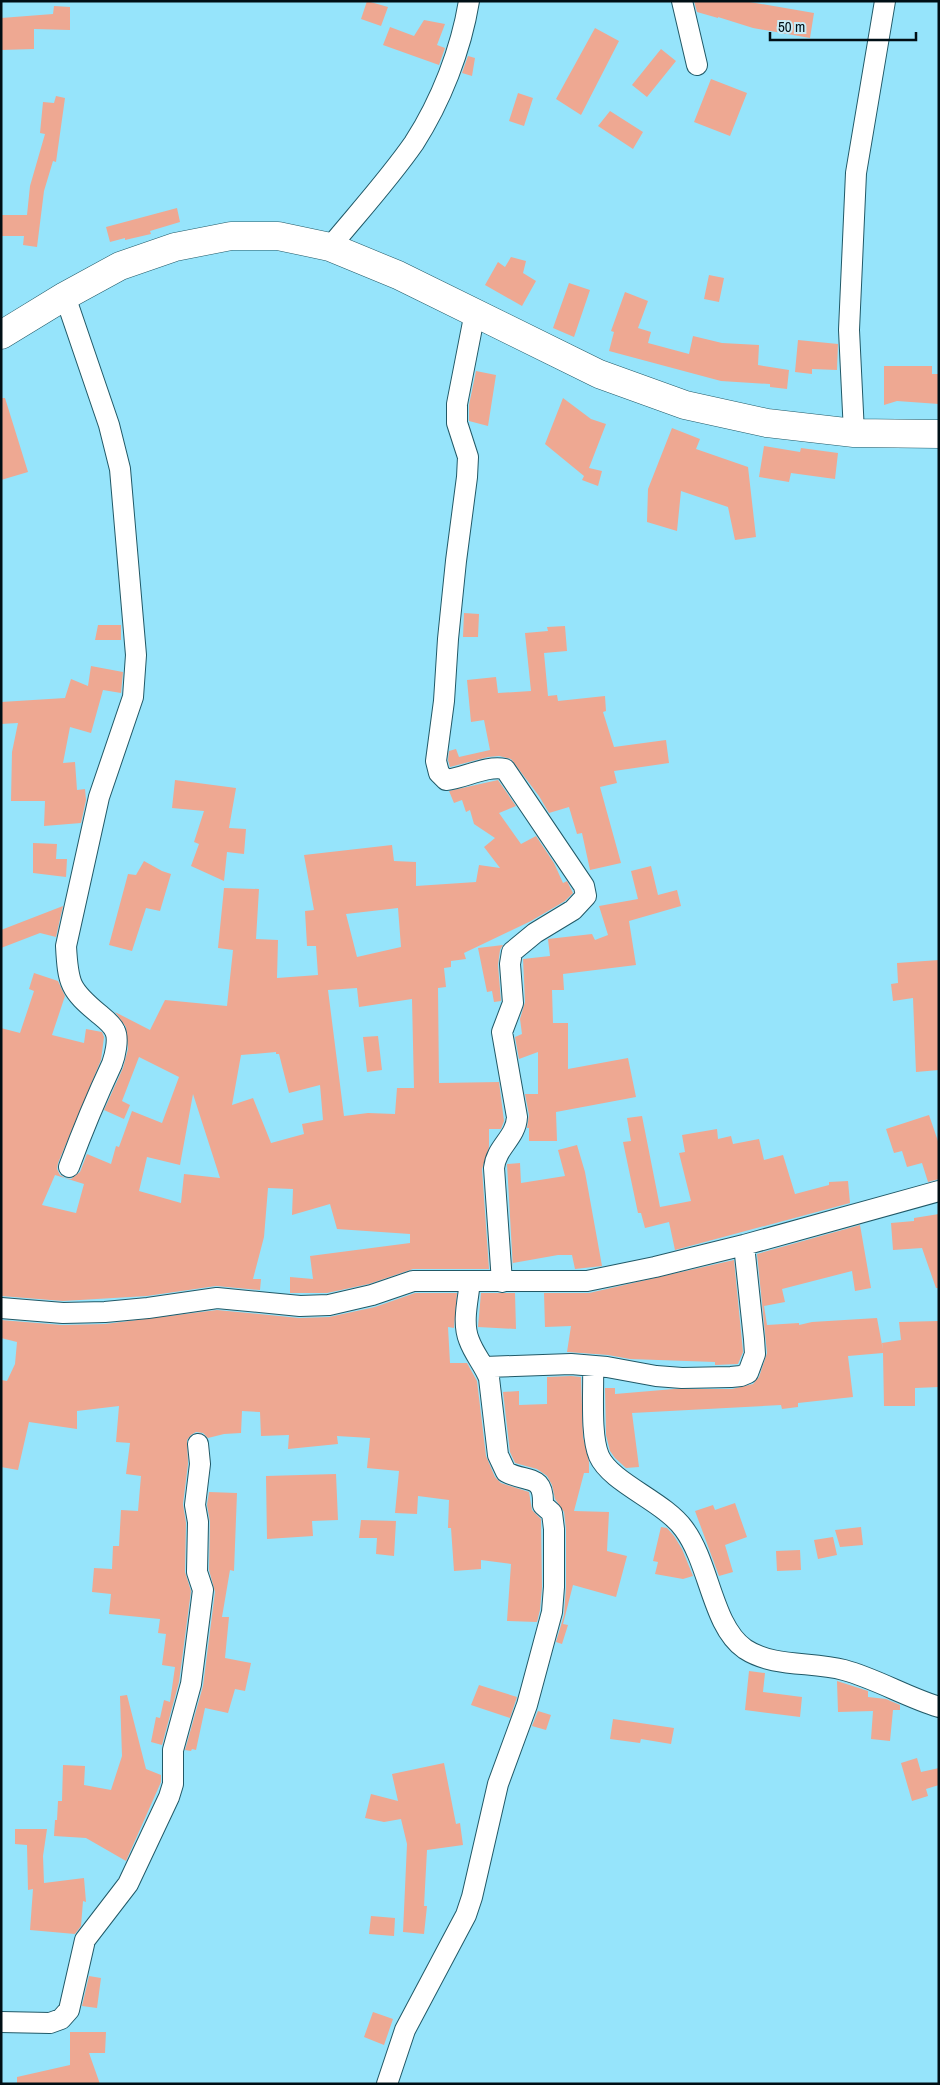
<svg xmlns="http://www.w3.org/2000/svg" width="940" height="2085" viewBox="0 0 940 2085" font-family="'Archivo Narrow',sans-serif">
	<rect width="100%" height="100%" fill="#96e4fb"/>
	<path fill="#eea892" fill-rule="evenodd" d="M367 1 388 7 381 26 361 19Z
		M694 1H744L814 13 810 38 753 28 718 17V18L697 12Z
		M54 6 70 7V30L34 29V49L1 50V18L53 14Z
		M424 20 445 24 437 45 445 48 439 65 383 45 390 27 414 36Z
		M595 28 619 41 581 115 556 99Z
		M661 49 676 61 647 97 632 85Z
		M468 56 475 58 472 76 462 73Z
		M711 79 747 93 730 136 694 122Z
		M518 93 533 98 524 126 509 121Z
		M56 96 65 98 56 162 53 161 44 191 37 247 23 245 24 236H1V215H27L30 186 45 134 40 133 43 102 54 103Z
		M610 111 643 132 633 149 598 126Z
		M177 208 180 222 150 231 151 234 125 240V238L110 242 106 227Z
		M511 257 526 261 523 273 536 281 522 306 485 285 498 262 505 267Z
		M709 275 724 278 719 302 704 299Z
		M569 283 590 290 574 337 553 328Z
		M625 292 648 301 638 328 651 332 648 343 689 354 693 336 722 343 759 345 758 365 789 370 787 389 770 387V384L721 381 609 351 614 332 611 331Z
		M798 340 838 344 837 370 812 369V374L795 372Z
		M884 366H932V374H939V404L897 401 884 405Z
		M476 371 496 375 488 426 469 421V405Z
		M1 398H5L28 472 1 480Z
		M563 398 591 419 606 424 589 468 602 471 598 486 582 480 584 476 545 444Z
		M672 428 700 439 696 449 748 467 756 537 735 540 728 507 681 491 677 531 647 522 648 489Z
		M764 446 800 452 801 448 838 453 835 479 791 473 789 482 759 477Z
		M464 613 479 614 478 637H463Z
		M98 625H121V640H95Z
		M565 626 567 651 544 653 548 696 557 695 558 701 605 696 606 711 603 712 614 747 666 740 669 763 614 771 617 783 600 787 621 863 590 870 582 833 577 834 569 807 549 813 539 796 511 759 499 756 488 757 450 767 448 760 449 751 456 749 459 757 490 750 484 720 471 722 467 680 496 677 498 693 531 691 525 633 548 631 547 627Z
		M91 666 123 672 121 693 103 690 91 733 70 727 63 763 75 762 77 790 85 789 86 800 81 823 44 826 45 801H11L12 752 18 723 1 724V702L65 698 71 679 88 686Z
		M175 780 236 788 229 828 246 829 244 854 227 852 224 881 191 866 199 844 194 842 204 811 172 808Z
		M498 780 516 806 499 813 521 844 536 836 554 863 563 883 567 881 573 893 565 901 531 921 464 953 466 959 451 961V967L444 968 446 987 438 988 439 1083 499 1082 504 1121 501 1129H489V1147L482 1169 489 1269H413L369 1284 327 1293H290V1277L313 1279 310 1256 410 1243V1234L337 1229 330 1204 292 1215 293 1189 268 1188 264 1237 253 1279H261L260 1290 216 1286 147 1296 63 1301 1 1296V1028L20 1033 34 991 29 989 34 973 58 981 65 996 52 1035 84 1043 86 1029 102 1032 104 1037 101 1060 58 1163 57 1169 60 1175 65 1178 71 1179 80 1172 87 1154 111 1164 116 1146 119 1147 132 1111 162 1123 179 1077 139 1057 122 1101 130 1105 124 1119 104 1110 123 1068 128 1049 126 1027 115 1012 150 1030 165 1000 227 1006 233 950 218 948 224 888 259 889 256 939 278 940 277 978 318 975 316 946H307L305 911 314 910 304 855 392 845 394 861 416 862V886L476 882 479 865 500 868 484 847 495 838 474 824 470 810 466 812 462 800 454 803 449 791ZM398 908 401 947 357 957 346 914ZM357 988 359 1007 412 999 414 1088H397L395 1114 368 1113 344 1116 328 990ZM276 1052V1054H279L289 1093 320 1085 323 1120 302 1124 304 1134 271 1143 253 1098 232 1105 241 1055ZM193 1094 220 1178 184 1174 181 1203 139 1191 147 1157 180 1165ZM55 1175 84 1184 76 1213 42 1205Z
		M33 843 57 844 56 859H67L66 877 33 873Z
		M144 861 162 871 171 874 160 911 146 908 132 951 109 945 128 874 136 875Z
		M651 866 658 895 677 890 681 906 629 921 636 965 563 974 564 990H552L553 1023H568V1069L628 1058 636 1097 556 1112 557 1141H529V1128H527L529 1115 525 1094H538V1052L519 1059 515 1037 522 1034 520 1019 525 1002 523 959 550 956 548 939 592 934 595 940 608 935 599 906 638 899 631 871Z
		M63 906 56 937 40 933 1 948V930Z
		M503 945 500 950 498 965 501 1001 494 1002 492 991 487 992 478 948Z
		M939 960V1070L916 1072 913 998 893 1001 891 984 898 983 897 963Z
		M378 1036 382 1070 367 1072 363 1037Z
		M929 1115 939 1144V1179L928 1182 922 1163 907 1167 902 1151 894 1153 886 1129Z
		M642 1116 660 1207 691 1201 679 1153 685 1152 682 1135 717 1129 718 1139 731 1136 733 1144 759 1139 764 1160 783 1155 795 1194 829 1185V1182L848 1181 850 1203 675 1250 669 1222 645 1228 641 1213H638L623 1142 631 1141 627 1118Z
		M577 1145 585 1172 602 1266 575 1269 572 1255H558L513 1263V1269L507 1164 520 1163 521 1183 565 1176 558 1150Z
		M939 1214V1288H936L922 1248 893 1250 891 1223 914 1221V1218Z
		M860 1225 871 1288 855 1291 852 1271 782 1289 785 1302 764 1306 767 1325 799 1323V1325L812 1322 877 1318 883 1350 882 1343 901 1340 899 1322 938 1321 939 1387 915 1388V1406H884L883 1353 848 1356 853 1397 798 1403V1407L782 1409 781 1405 632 1413 639 1467 626 1468 615 1458 610 1451 606 1435 605 1388H615V1394L674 1389H732L753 1384 759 1377 767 1353 757 1254Z
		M734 1260 743 1352 738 1364 715 1365V1362L630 1359 608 1355 567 1352 571 1326 545 1327 544 1293H589Z
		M415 1293H457L454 1328 448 1327 450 1363H467L477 1381 486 1456 495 1477 501 1483 529 1492 532 1510 541 1519 542 1587 540 1610 537 1622 507 1621 511 1564 481 1560V1569L454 1571 451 1528H448L449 1500 418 1496 417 1514 395 1513 399 1471 367 1468 370 1438 337 1436 338 1444 288 1449 289 1435 261 1436 260 1412 242 1411 241 1433 224 1434 208 1438 203 1433 196 1432 191 1435 187 1440 188 1464 183 1504 186 1523 185 1572 191 1591 179 1682 162 1745 151 1742 156 1717 160 1718 164 1700 170 1702 175 1667 162 1665 166 1634 158 1633 160 1619 109 1614 111 1594 92 1592 94 1568 112 1569 113 1546H119L121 1510 138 1511 141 1476 126 1474 130 1443 116 1442 119 1406 77 1411V1429L29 1422 18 1470 1 1467V1380L7 1381 15 1364 17 1342 1 1338V1320L62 1325 105 1324 217 1310 299 1318 329 1317 375 1307Z
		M481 1293H515L516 1329 478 1327Z
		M571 1376 581 1377 583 1437 589 1462V1473H584L574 1511 609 1512 607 1551 627 1556 616 1597 573 1585 563 1624 568 1625 562 1644 556 1642 564 1615 566 1588V1529L564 1512 555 1499 552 1485 547 1476 537 1469 515 1463 510 1452 503 1392 519 1391V1405L547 1404V1377Z
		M336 1474 338 1520 312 1521 313 1536 267 1539 266 1476Z
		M209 1492 237 1493 234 1571 230 1570 222 1617H229L225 1658 251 1663 245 1691 235 1689 228 1713 205 1708 196 1750 192 1749 191 1751 185 1750 203 1686 215 1592 209 1570 210 1522 207 1505Z
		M735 1503 747 1537 725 1545 733 1572 719 1576 695 1511 713 1505 715 1510Z
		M361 1520 396 1521 394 1556 376 1554 377 1538H359Z
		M661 1527 667 1528 674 1536 682 1549 693 1576 683 1579 655 1574 658 1562 653 1561Z
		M861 1527 863 1545 840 1547 835 1530Z
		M833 1537 837 1555 818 1559 814 1540Z
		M800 1550 801 1570 777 1571 776 1551Z
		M749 1671 765 1673 763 1692 802 1697 800 1717 745 1710Z
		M837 1681 868 1691V1697L886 1699 900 1705V1710H893L890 1741 871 1739 873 1711 838 1712Z
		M479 1685 517 1697 510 1718 471 1705Z
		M127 1695 146 1769 161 1775V1782L126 1861 86 1838 54 1836 55 1820H57L58 1801H62L63 1765 85 1766 84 1785 111 1790 122 1756 120 1696Z
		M538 1711 551 1715 546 1730 532 1726Z
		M613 1719 674 1728 671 1744 641 1739 640 1743 610 1739Z
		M917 1758 921 1772 939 1768V1785L926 1789 928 1796 912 1801 901 1763Z
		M444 1763 456 1824 460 1823 463 1845 427 1850 424 1906H427L424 1934 403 1932 407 1844 401 1819 384 1822 365 1818 371 1794 398 1801 392 1774Z
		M15 1829H47L43 1856 44 1883 84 1878 86 1902 83 1901 81 1926 75 1934 30 1930 33 1889 28 1890 27 1845 15 1844Z
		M371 1916 395 1918 394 1936 369 1934Z
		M89 1976 101 1978 97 2008 82 2006Z
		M373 2012 393 2019 384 2045 364 2037Z
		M70 2032H106L105 2053H89L100 2084H17V2077L70 2065Z"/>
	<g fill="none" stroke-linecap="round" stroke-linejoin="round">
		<defs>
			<path id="minor" d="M682 1 697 65
				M330 247C358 213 389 179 414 143 441 101 461 50 469 1
				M65 296 109 425 120 469 136 655 133 697 99 797 66 946C68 984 70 990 99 1014 105 1019 112 1024 115 1031 119 1039 115 1056 112 1064 96 1098 82 1132 69 1167
				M475 312 457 404V423L468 457 467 477 456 561 448 639 444 701 436 761 439 773 446 780C465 778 486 765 505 769L584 886 586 896 573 910 535 933 512 952 510 964 513 1003 502 1032 517 1117C516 1138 496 1147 494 1168L502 1282
				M854 433 849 330 856 173 885 1
				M1 1308 63 1313 105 1312 148 1308 217 1298 300 1306 329 1305 372 1295 413 1281H587L655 1267 744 1245 939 1191
				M593 1366C594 1390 590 1435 599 1456 611 1483 664 1501 684 1529 710 1564 712 1626 745 1649 774 1668 812 1661 844 1670 877 1679 906 1697 939 1707
				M485 1367 571 1364 607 1367 656 1376 682 1378 731 1377 741 1376 748 1373 755 1354 754 1339 744 1245
				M1 2022 50 2023 61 2019 69 2010 85 1940 128 1884 169 1797 173 1784V1750L191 1684 203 1590 197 1572 198 1522 195 1505 200 1464 198 1444
				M387 2084 405 2030 466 1915 472 1897 498 1784 527 1705 552 1612 554 1587V1529L552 1513 543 1505C544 1473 527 1483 506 1472L498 1455 489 1378C484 1365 474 1354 469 1340 462 1323 468 1300 470 1282"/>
			<path id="trunk" d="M1 335 65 296 120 266 175 247 231 236H278L330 247 398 275 599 374 685 405 767 423 854 433 939 434"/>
		</defs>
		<use href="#minor" stroke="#215967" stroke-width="22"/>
		<use href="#trunk" stroke="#215967" stroke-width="29"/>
		<use href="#minor" stroke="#fff" stroke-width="20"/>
		<use href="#trunk" stroke="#fff" stroke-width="28"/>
	</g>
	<rect width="940" height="2085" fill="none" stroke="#000f15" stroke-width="5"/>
	<path d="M770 32v8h146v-8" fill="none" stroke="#000f15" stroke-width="2.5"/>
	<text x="778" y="32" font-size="15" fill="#000f15" stroke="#c6ebf6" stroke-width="4" paint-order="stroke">50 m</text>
</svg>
